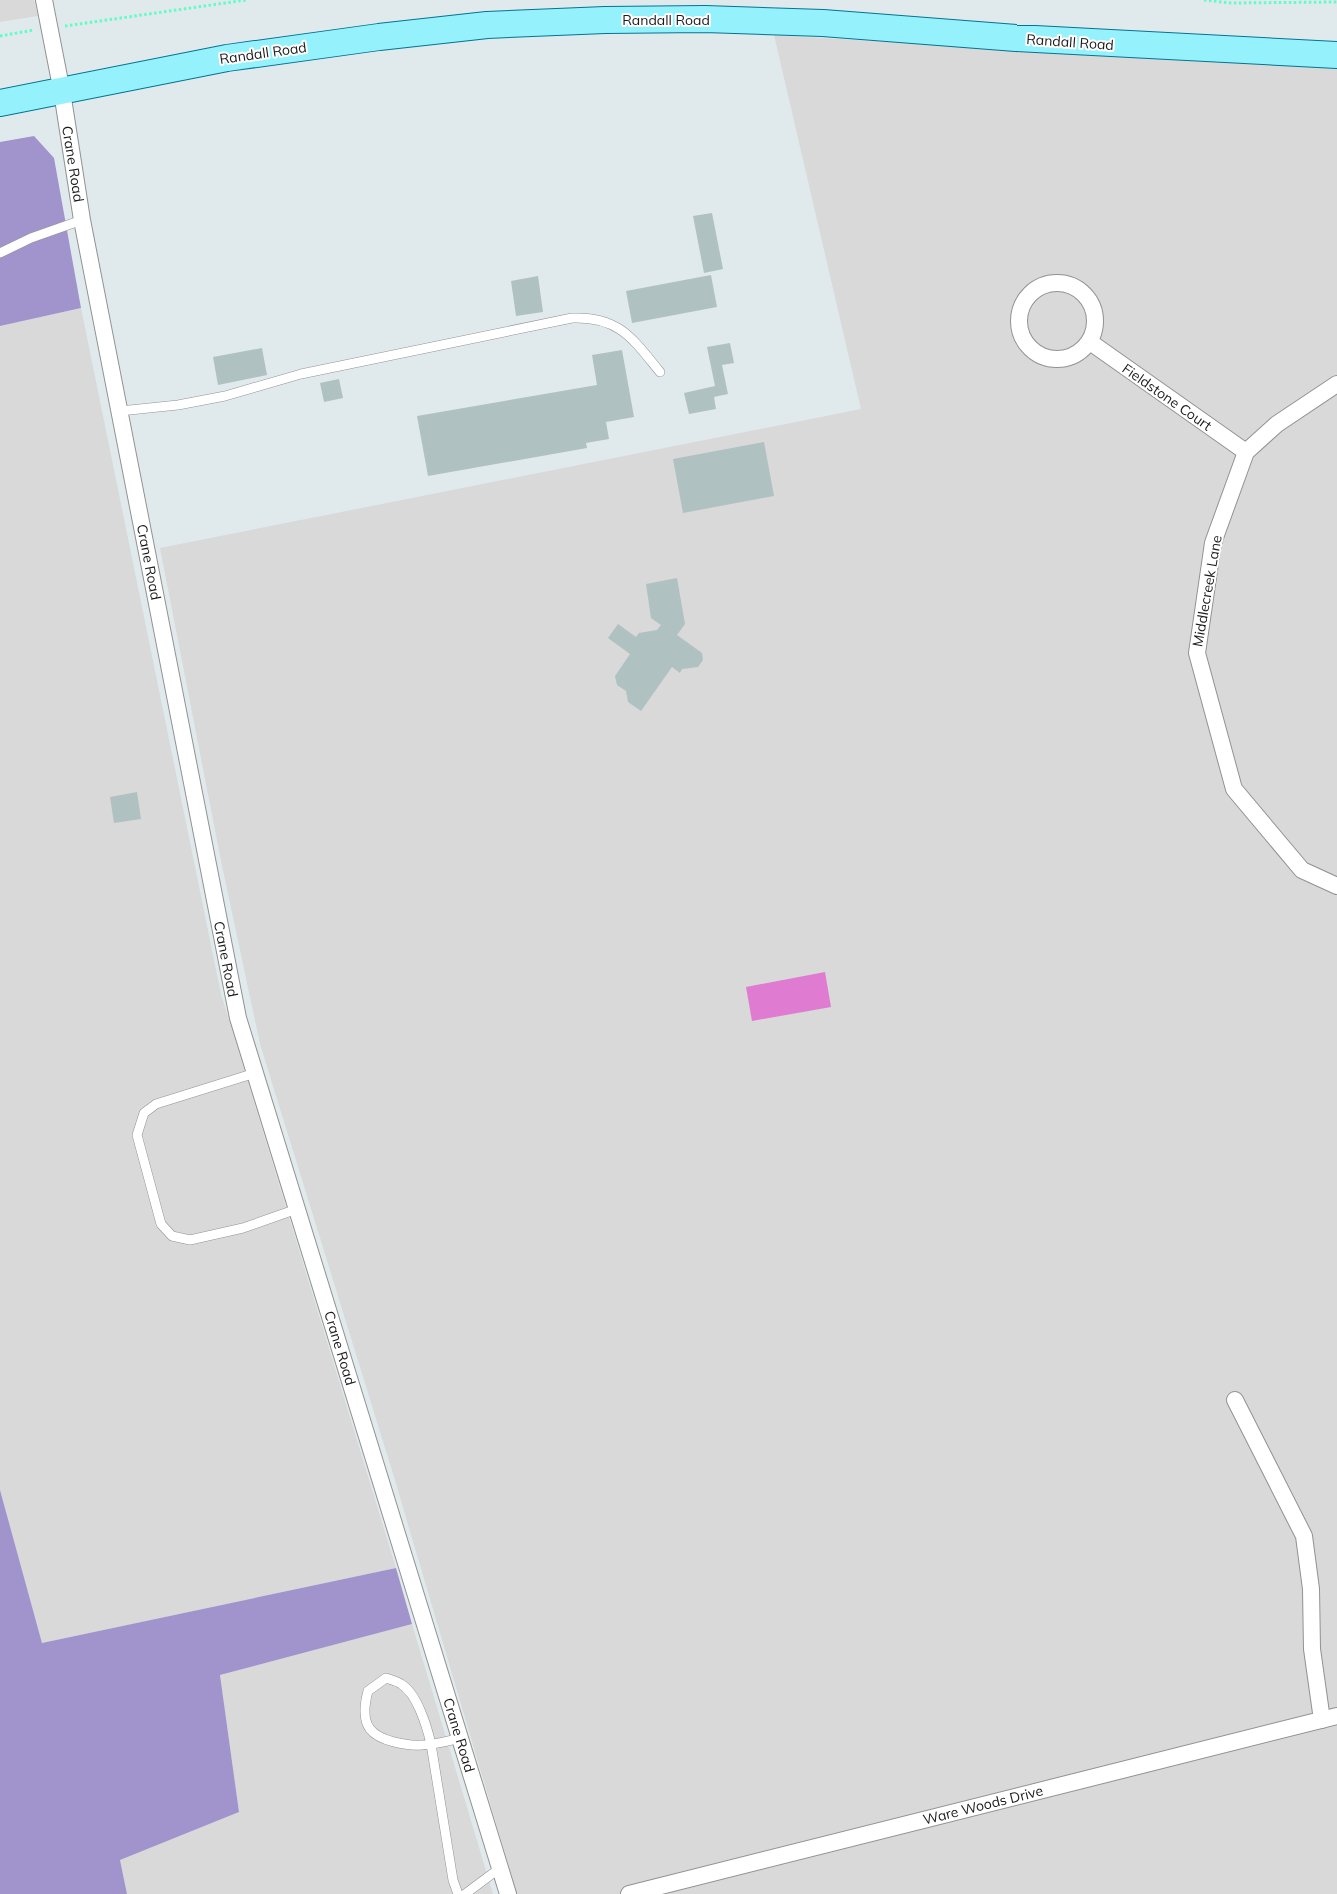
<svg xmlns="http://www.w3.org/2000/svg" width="1337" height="1894" viewBox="0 0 1337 1894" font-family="Mulish,sans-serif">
	<rect width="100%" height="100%" fill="#e0eaed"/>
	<path fill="#d8d9d8" d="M0 0H34L38 16 0 22Z
		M774 35 1257 64 1337 66V1894H517L394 1477 260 1044 221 861 160 548 861 409Z
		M81 308 221 994 396 1568 42 1643 0 1490V326Z
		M412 1624 493 1894H127L120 1860 239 1812 220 1675Z"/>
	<path fill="#a194cd" d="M34 136 54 158 81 308 0 326V142Z
		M0 1490 42 1643 396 1568 412 1624 220 1675 239 1812 120 1860 127 1894H0Z"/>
	<path fill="#df7bd0" d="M825 972 831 1007 752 1021 746 987Z"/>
	<path fill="#b0c1c1" d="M712 213 723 269 704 273 693 216Z
		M711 275 717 307 632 323 626 291Z
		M538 276 543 312 516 316 511 281Z
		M730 343 734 363 722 365 728 394 714 397 716 409 689 414 684 393 715 386 707 347Z
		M262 348 267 375 218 385 213 357Z
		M622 350 634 417 606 422 609 439 586 443 587 448 428 476 417 416 597 385 592 355Z
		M339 379 343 398 324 402 320 383Z
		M764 442 774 496 683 513 673 459Z
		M677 578 685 624 677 635 702 653 703 660 698 667 682 669 680 673 672 667 641 711 628 702 626 691 617 685 615 676 630 654 608 638 618 624 636 637 639 633 657 630 661 625 651 618 646 584Z
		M137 792 141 819 114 823 110 797Z"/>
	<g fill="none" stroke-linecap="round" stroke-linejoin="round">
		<defs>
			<path id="service" d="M0 253 31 238 82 220
				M120 411 178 405 225 396 301 374 572 318C619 316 633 339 660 372
				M255 1073 156 1104 144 1113 137 1135 161 1224 172 1236 190 1240 243 1228 297 1209
				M458 1894 453 1880 431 1744C427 1727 417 1693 401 1684 397 1681 391 1680 386 1678L368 1691C365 1702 362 1718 370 1729 379 1741 407 1746 422 1745 434 1745 448 1741 461 1738
				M465 1894 500 1868"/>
			<path id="minor" d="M44 0 62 92 82 220 238 1018 508 1894
				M1019 321a38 38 0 1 1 76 0a38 38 0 1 1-76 0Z
				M1090 342 1246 452
				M1337 384 1277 424 1246 452 1213 543 1197 653 1234 789 1302 870 1337 886
				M1235 1400 1304 1536 1311 1589 1312 1649 1322 1720
				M629 1894 1337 1716"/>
			<path id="primary" d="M0 103 227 58 379 37 487 25 605 20 705 19 823 23 1016 38 1337 55"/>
		</defs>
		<use href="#service" stroke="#929292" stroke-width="10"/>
		<use href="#minor" stroke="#929292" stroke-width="18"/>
		<use href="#primary" stroke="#007492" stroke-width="28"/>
		<path stroke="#62fcc4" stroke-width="3" stroke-dasharray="2.5 2.5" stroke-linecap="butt" d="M1204 0 1231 3 1337 2
			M65 26 246 0
			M0 36 34 30"/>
		<use href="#service" stroke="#fff" stroke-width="9"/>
		<use href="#minor" stroke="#fff" stroke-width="16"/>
		<use href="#primary" stroke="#95f2fd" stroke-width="26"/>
	</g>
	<g text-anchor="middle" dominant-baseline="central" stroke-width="4" stroke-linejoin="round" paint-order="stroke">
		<g font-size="14" fill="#1b1b1b" stroke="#fff">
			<text x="666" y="20">Randall Road</text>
			<text transform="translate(1070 42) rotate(4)">Randall Road</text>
			<text transform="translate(263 53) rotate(-8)">Randall Road</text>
			<text transform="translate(73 164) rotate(81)">Crane Road</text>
			<text transform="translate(1167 397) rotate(35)">Fieldstone Court</text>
			<text transform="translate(149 562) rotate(79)">Crane Road</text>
			<text transform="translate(1207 591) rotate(-80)">Middlecreek Lane</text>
			<text transform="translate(226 959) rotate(79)">Crane Road</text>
			<text transform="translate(340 1348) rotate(73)">Crane Road</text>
			<text transform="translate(459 1735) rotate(73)">Crane Road</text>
			<text transform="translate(983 1805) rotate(-14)">Ware Woods Drive</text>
		</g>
	</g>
</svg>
